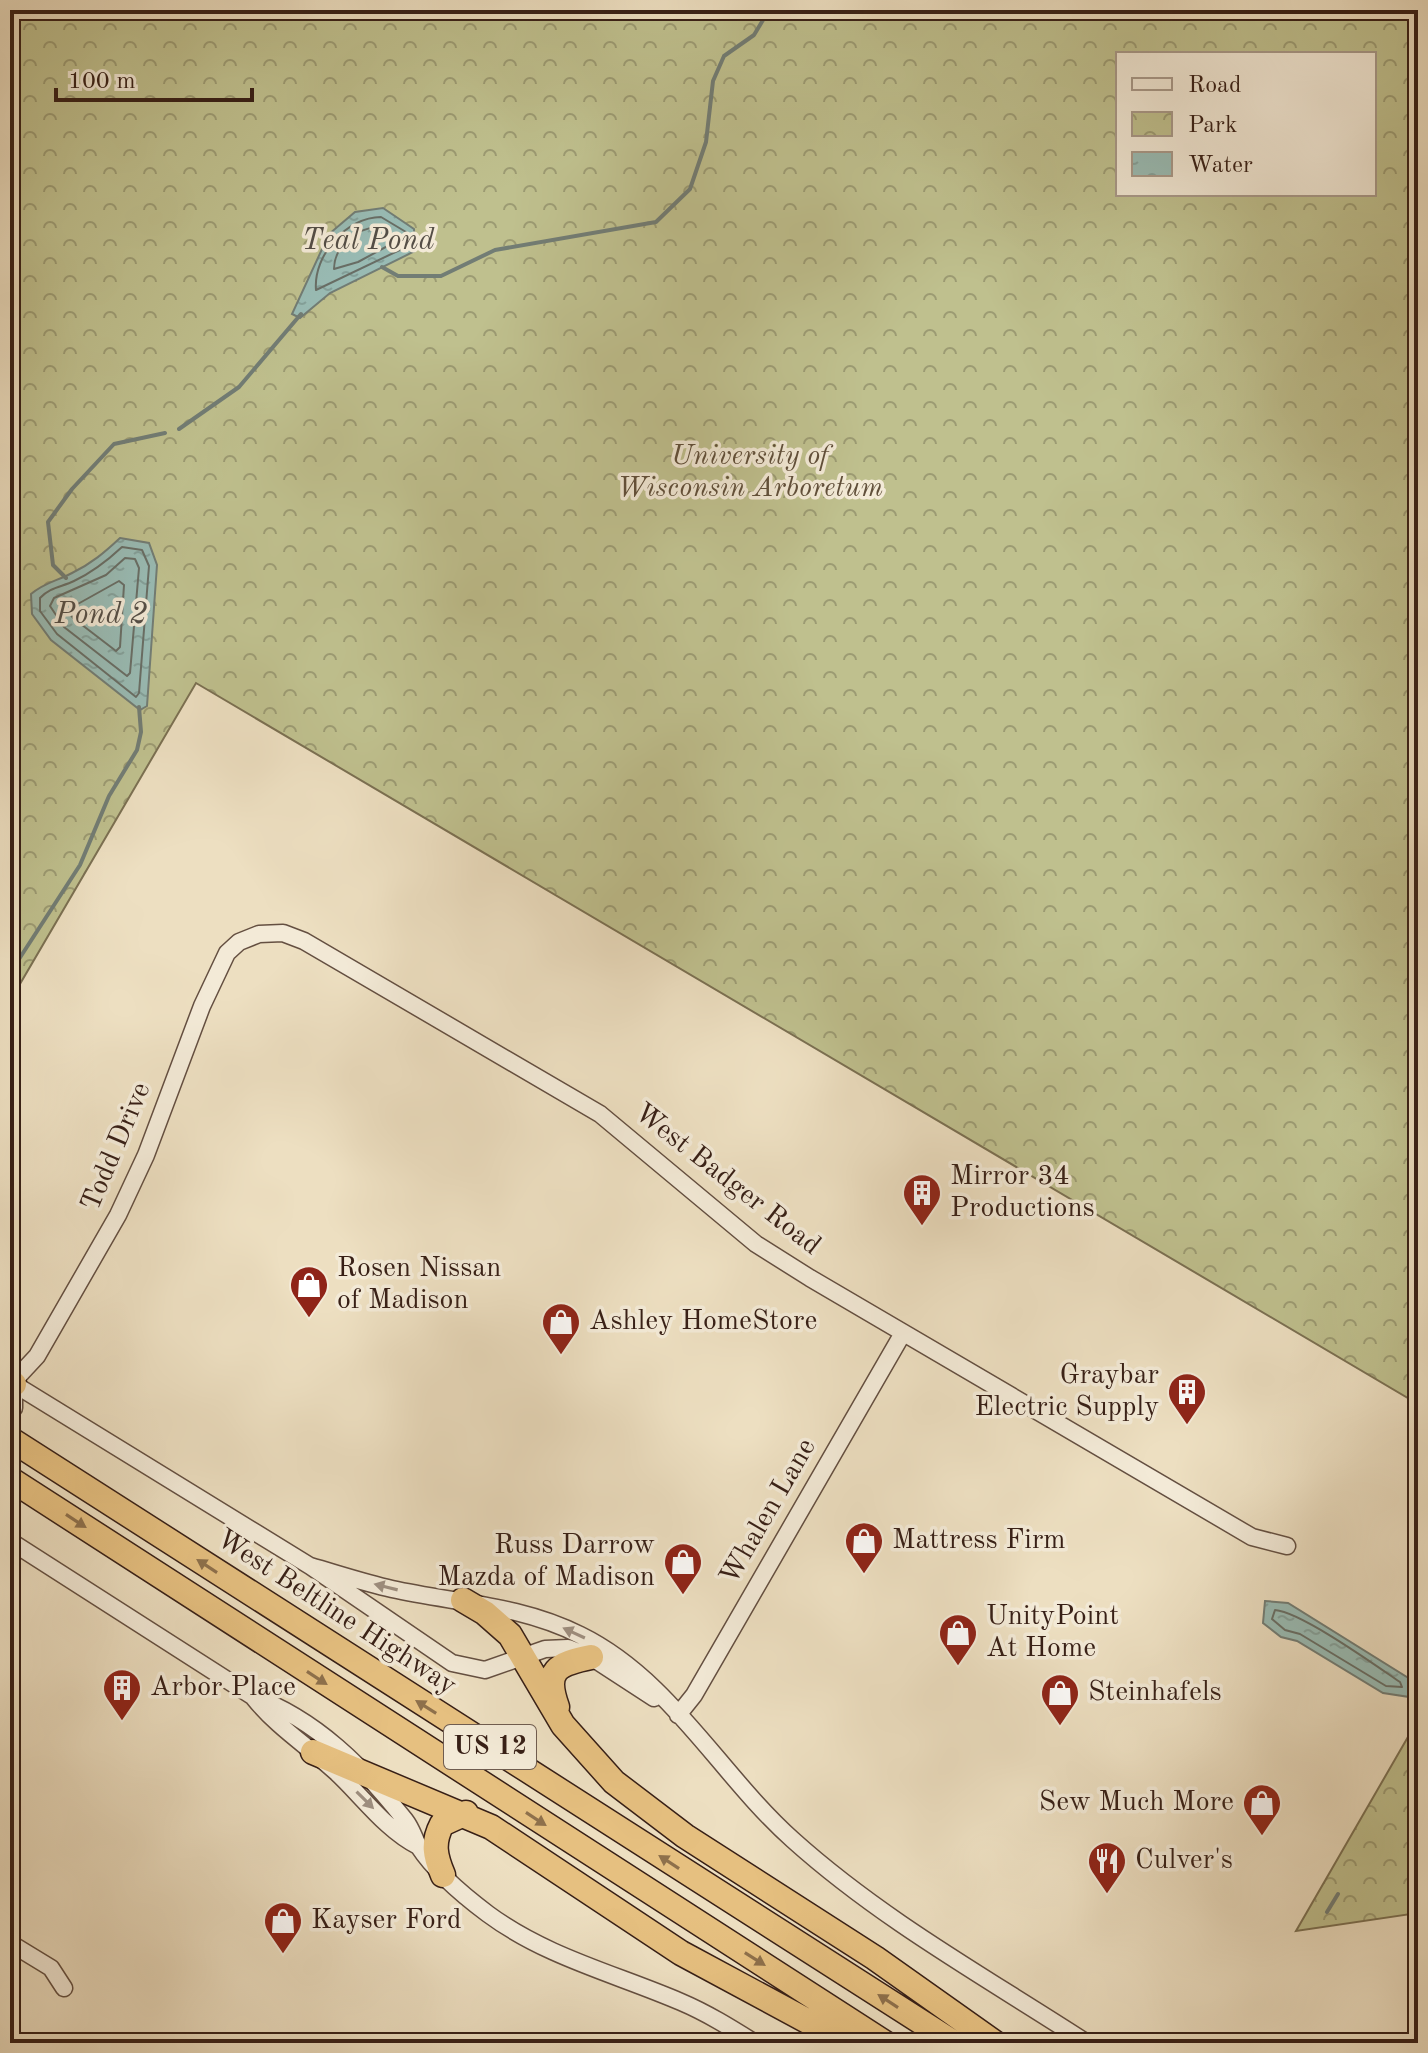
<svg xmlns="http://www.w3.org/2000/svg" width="1428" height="2053" viewBox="0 0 1428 2053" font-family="'Old Standard TT',serif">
	<defs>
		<pattern id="park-crowns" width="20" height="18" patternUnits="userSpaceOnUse" patternTransform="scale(2)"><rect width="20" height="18" fill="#bfc08e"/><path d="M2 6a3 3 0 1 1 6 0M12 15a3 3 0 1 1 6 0" fill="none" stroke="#9c9b73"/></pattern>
		<pattern id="water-ripples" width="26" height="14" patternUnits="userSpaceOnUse" patternTransform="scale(2)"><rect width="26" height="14" fill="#99bcb5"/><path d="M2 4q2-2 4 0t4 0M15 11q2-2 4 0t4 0" fill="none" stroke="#84a19b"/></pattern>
	</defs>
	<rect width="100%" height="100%" fill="#eddfc1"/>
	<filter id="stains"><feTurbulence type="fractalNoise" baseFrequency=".0025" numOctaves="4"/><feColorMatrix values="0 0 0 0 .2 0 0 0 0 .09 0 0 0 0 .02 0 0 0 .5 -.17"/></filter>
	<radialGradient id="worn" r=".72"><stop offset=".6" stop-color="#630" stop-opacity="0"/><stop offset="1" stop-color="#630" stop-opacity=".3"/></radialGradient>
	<path fill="url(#park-crowns)" stroke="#7b7052" stroke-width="2" fill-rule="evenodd" d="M10 10H1418V1404L196 683 10 1001ZM1118 54H1374V194H1118Z
		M1418 1720V1913L1296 1931 1416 1723Z"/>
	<path fill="url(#water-ripples)" stroke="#727d75" stroke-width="2" d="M383 208 414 229 415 251 330 293 300 318 292 314 329 234 355 212Z
		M120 538 149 543 157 565 147 706 140 710 51 640 32 614 31 594C45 582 57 581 72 573 91 564 105 552 120 538Z
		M1265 1601 1288 1603 1418 1684 1416 1698 1383 1693 1297 1641 1281 1637 1263 1623Z"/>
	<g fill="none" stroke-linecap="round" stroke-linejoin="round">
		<path stroke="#686e66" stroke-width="2" d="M381 217 406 232V247L316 290C313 255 347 217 381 217Z
			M378 227 395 236V242L358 262 334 269C334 247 356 228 378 227Z
			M122 547 142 550 149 566 139 693 136 697 57 634 40 611V598C50 587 62 587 74 581 93 572 107 561 122 547Z
			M125 558 135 559 139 568 130 673 127 676 64 627 50 606 54 598 106 575Z
			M119 581 124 585 120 647 116 651 73 618 67 610Z
			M1275 1610C1301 1612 1375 1665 1400 1682L1402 1687 1386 1686 1300 1634 1285 1630 1272 1619Z"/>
		<path stroke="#727d75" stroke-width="4" d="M382 267 398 276H441L495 250 656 222 690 189 706 142 713 81 724 56 754 35 769 10
			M179 429 239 387 301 314
			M66 578 53 565 48 522 72 489 114 444 165 433
			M10 973 80 865 109 796 137 750 141 732 139 707
			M1327 1912 1338 1894"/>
		<defs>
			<path id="minor" d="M14 1384 310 1566 452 1663 485 1670 545 1649 568 1648 591 1657 654 1698
				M10 1385 37 1356 118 1215 146 1155 202 1006 227 953 239 942 259 934 283 933 304 941 600 1114 756 1244 810 1278 1252 1537 1287 1546
				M10 1412 14 1408V1384
				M10 1541 252 1696C316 1719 364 1768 405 1820 412 1829 414 1838 419 1847 436 1873 464 1896 488 1914 546 1957 616 1974 681 2002 707 2013 731 2028 755 2043
				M310 1566C338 1574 365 1583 392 1589 456 1603 521 1605 580 1635 670 1679 720 1775 793 1840 882 1920 987 1978 1087 2043
				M254 1698C277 1727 309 1747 336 1772 362 1796 386 1830 418 1846
				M678 1715 694 1695 903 1333
				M10 1943 51 1968 64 1988"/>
			<path id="highway" d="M10 1380 14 1384
				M10 1439 954 2043
				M10 1479 885 2043
				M463 1600 485 1613 510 1635 563 1725 614 1782 685 1836 875 1958 995 2043
				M557 1707C544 1670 557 1664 591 1657
				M313 1752 491 1827 681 1953 848 2043
				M443 1875C435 1856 432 1843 442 1824L466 1813"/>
		</defs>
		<use href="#minor" stroke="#644f41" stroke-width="19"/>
		<use href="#highway" stroke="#371f16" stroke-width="27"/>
		<use href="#minor" stroke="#f3ead7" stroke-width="16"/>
		<use href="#highway" stroke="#e6c080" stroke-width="24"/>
	</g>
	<defs><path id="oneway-solid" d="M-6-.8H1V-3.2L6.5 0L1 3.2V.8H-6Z" transform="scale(2)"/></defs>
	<g fill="#8e704b">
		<use href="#oneway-solid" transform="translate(76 1521) rotate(33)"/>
		<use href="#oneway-solid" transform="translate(207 1566) rotate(-147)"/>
		<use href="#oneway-solid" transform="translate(317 1678) rotate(33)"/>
		<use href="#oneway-solid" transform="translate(426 1707) rotate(-148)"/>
		<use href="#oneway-solid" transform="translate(536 1819) rotate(33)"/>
		<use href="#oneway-solid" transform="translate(669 1862) rotate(-147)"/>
		<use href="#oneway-solid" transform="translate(755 1959) rotate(32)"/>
		<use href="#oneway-solid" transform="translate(888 2001) rotate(-147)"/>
	</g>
	<g fill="#9e8f80">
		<use href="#oneway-solid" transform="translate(386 1587) rotate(-166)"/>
		<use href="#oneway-solid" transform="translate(574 1633) rotate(-155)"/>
		<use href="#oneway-solid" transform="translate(365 1800) rotate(45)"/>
	</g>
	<defs>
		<symbol id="building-pin" viewBox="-11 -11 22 30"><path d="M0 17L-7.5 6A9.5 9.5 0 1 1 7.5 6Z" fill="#8f2418" stroke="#f3ead7"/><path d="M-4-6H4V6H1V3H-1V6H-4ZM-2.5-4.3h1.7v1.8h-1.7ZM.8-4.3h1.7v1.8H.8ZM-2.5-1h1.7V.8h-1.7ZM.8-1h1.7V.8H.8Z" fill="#fff"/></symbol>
		<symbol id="shop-pin" viewBox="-11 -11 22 30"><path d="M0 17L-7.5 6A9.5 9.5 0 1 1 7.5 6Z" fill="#8f2418" stroke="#f3ead7"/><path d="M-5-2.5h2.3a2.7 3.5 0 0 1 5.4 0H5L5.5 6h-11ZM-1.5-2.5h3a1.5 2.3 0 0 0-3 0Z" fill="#fff"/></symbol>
		<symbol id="restaurant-pin" viewBox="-11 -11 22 30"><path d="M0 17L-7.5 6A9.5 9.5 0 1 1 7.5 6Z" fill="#8f2418" stroke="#f3ead7"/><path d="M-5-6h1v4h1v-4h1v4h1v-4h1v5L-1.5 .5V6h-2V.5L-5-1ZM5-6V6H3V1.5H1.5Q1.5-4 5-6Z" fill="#fff"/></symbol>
	</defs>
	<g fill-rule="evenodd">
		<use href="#building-pin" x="900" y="1171" width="44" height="60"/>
		<use href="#shop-pin" x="287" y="1263" width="44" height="60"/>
		<use href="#shop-pin" x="539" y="1300" width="44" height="60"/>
		<use href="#building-pin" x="1165" y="1370" width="44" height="60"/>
		<use href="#shop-pin" x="842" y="1519" width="44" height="60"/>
		<use href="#shop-pin" x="661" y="1540" width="44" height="60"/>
		<use href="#shop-pin" x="936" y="1611" width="44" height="60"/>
		<use href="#building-pin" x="100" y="1666" width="44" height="60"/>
		<use href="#shop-pin" x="1038" y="1671" width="44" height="60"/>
		<use href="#shop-pin" x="1240" y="1781" width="44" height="60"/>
		<use href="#restaurant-pin" x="1085" y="1839" width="44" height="60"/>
		<use href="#shop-pin" x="261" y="1899" width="44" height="60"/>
	</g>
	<g text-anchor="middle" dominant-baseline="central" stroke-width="7" stroke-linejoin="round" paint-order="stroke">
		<rect fill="#f3ead7" stroke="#6f5c50" stroke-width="2" x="444" y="1725" width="92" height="44" rx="6"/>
		<g font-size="26" font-weight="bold" fill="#371f16">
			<text x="490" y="1747">US 12</text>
		</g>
		<g font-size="28" font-style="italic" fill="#604f3a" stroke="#f3ead7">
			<text x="750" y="457">University of<tspan x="750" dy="32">Wisconsin Arboretum</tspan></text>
		</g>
		<g font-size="28" fill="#371f16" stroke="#f3ead7">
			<text transform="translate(117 1147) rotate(-67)">Todd Drive</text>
			<text transform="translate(727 1180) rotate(38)">West Badger Road</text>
			<text transform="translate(769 1512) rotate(-60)">Whalen Lane</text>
			<text transform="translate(336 1613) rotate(33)">West Beltline Highway</text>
		</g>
		<g font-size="28" fill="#371f16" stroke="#f3ead7" text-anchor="start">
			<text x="950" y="1177">Mirror 34<tspan x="950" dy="32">Productions</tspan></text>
			<text x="337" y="1269">Rosen Nissan<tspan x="337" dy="32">of Madison</tspan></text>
			<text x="589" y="1322">Ashley HomeStore</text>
			<text x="1159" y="1376" text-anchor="end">Graybar<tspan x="1159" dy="32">Electric Supply</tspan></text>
			<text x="892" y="1541">Mattress Firm</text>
			<text x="655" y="1546" text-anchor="end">Russ Darrow<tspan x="655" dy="32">Mazda of Madison</tspan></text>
			<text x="986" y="1617">UnityPoint<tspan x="986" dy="32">At Home</tspan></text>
			<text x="150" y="1688">Arbor Place</text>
			<text x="1088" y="1693">Steinhafels</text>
			<text x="1234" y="1803" text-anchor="end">Sew Much More</text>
			<text x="1135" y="1861">Culver's</text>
			<text x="311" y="1921">Kayser Ford</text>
		</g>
		<g font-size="30" font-style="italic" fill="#544e46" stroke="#f3ead7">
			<text x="368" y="241">Teal Pond</text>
			<text x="101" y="615">Pond 2</text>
		</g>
	</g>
	<rect width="1428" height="2053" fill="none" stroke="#eddfc1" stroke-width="40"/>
	<rect x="12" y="12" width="1404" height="2029" fill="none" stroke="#371f16" stroke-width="4"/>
	<rect x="20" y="20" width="1388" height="2013" fill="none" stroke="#371f16" stroke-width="2"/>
	<rect x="1116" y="52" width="260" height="144" fill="#f3ead7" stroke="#a8998a" stroke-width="2"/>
	<rect x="1132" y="78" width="40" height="12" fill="#f3ead7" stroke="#a8998a" stroke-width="2"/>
	<text x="1188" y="92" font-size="24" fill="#371f16">Road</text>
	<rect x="1132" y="112" width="40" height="24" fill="url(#park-crowns)" stroke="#a8998a" stroke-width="2"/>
	<text x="1188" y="132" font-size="24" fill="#371f16">Park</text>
	<rect x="1132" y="152" width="40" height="24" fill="url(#water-ripples)" stroke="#a8998a" stroke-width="2"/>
	<text x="1188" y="172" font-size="24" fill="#371f16">Water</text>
	<path d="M56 88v12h196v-12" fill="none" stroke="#371f16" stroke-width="4"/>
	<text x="68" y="88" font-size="24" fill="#371f16" stroke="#f3ead7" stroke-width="6" paint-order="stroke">100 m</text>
	<rect width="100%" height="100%" filter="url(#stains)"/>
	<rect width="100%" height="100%" fill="url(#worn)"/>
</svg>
